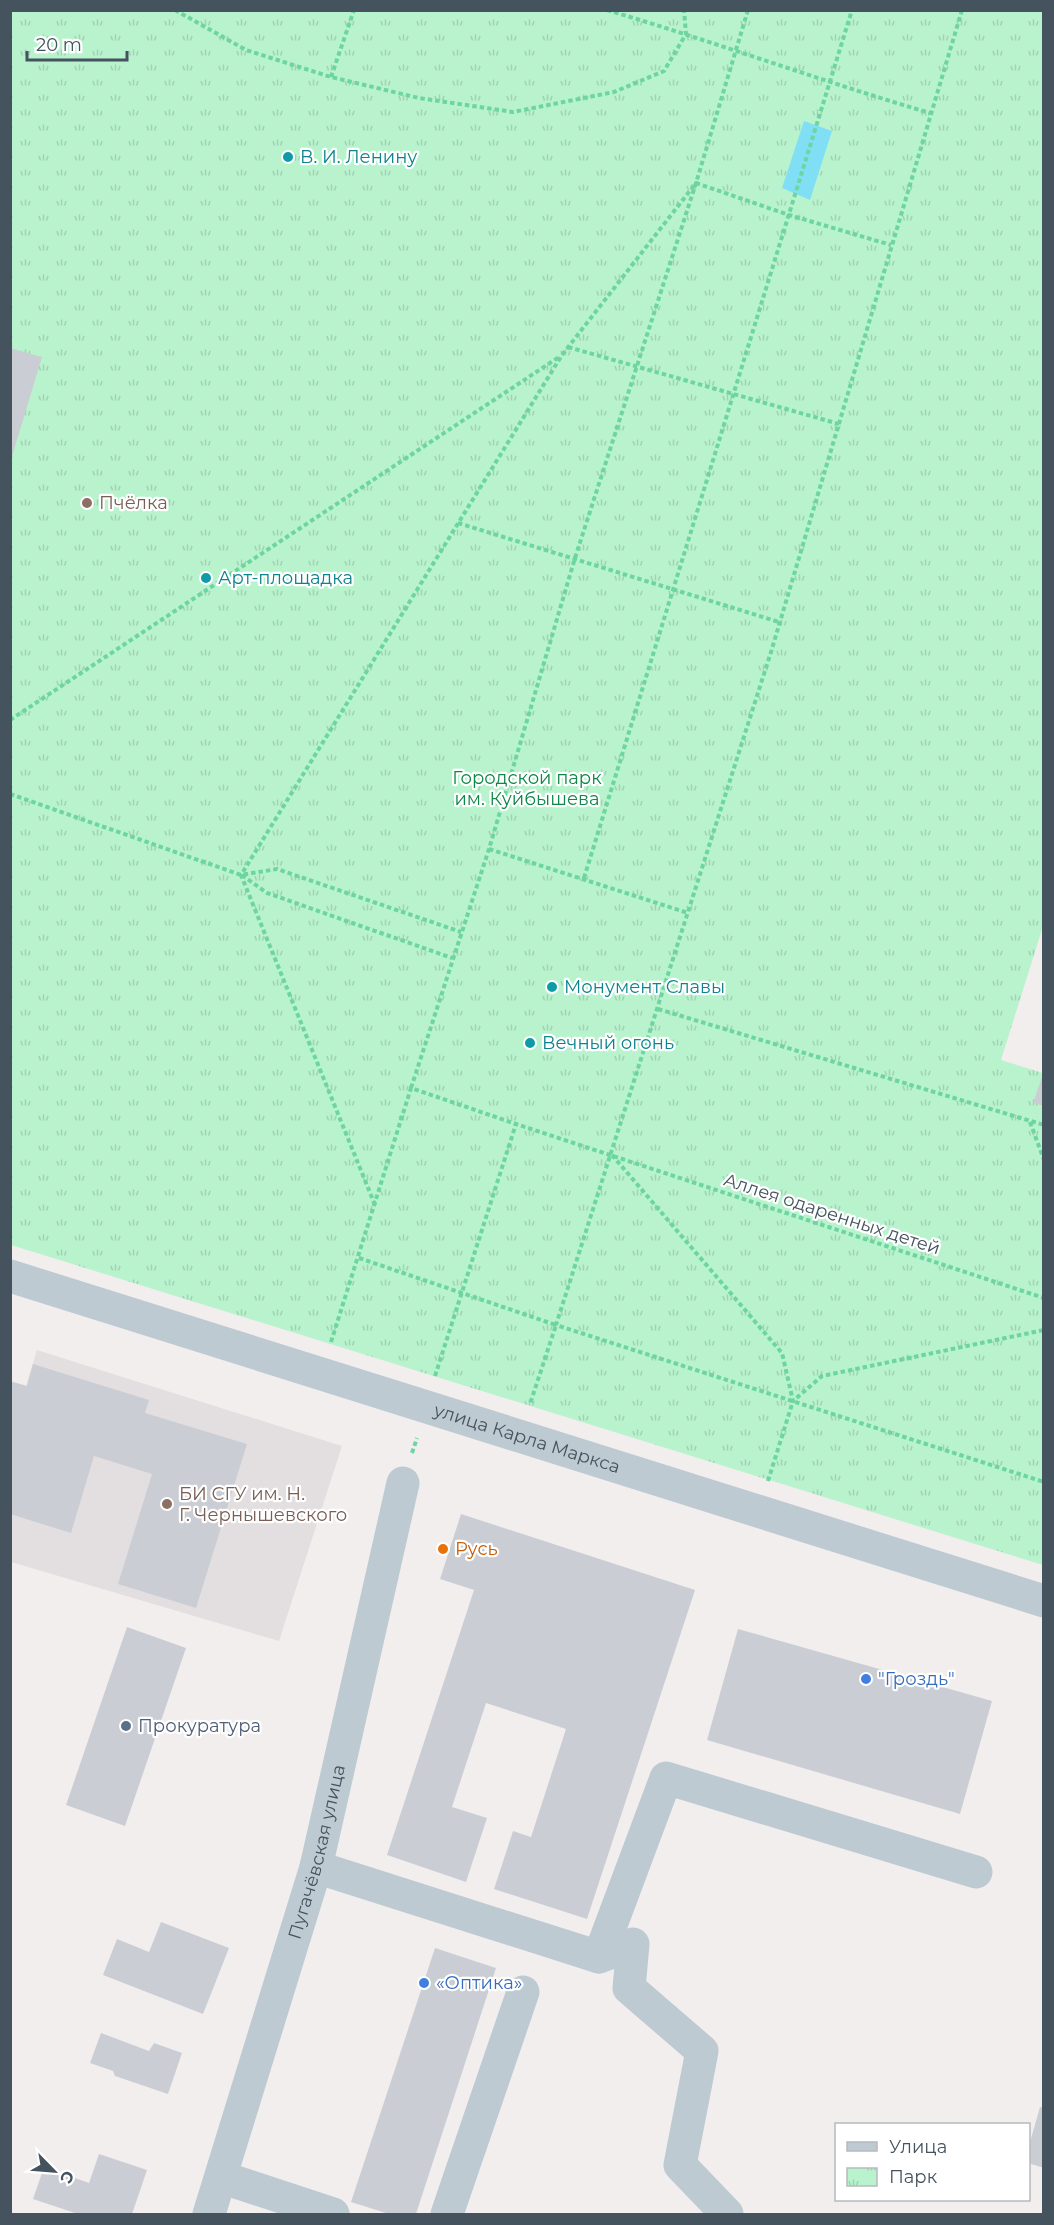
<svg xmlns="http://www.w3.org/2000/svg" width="1054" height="2225" font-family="Montserrat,sans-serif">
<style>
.education{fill:#e3dfe0}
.park{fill:url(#park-tufts)}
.water{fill:#81dff5}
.building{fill:#caced4}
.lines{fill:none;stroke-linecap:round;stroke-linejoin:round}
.path{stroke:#6dd59f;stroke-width:4;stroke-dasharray:4.5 3;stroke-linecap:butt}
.minor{stroke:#becad2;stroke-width:33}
.culture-dot{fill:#0f9aa8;stroke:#fff;stroke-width:2}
.education-dot{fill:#8d6e63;stroke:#fff;stroke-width:2}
.food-dot{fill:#e8710a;stroke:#fff;stroke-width:2}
.shop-dot{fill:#3f7fe0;stroke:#fff;stroke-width:2}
.service-dot{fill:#5c6f8a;stroke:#fff;stroke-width:2}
.labels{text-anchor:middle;stroke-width:4.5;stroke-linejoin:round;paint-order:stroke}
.culture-label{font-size:18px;fill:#0d838f;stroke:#fff;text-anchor:start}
.education-label{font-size:18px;fill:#785e54;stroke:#fff;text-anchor:start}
.park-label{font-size:18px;fill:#0e8748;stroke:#fff}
.street-label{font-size:18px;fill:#45535e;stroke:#fff}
.food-label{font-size:18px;fill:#c56008;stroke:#fff;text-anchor:start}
.shop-label{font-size:18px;fill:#366cbe;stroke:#fff;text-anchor:start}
.service-label{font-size:18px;fill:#4e5e75;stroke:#fff;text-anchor:start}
</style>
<defs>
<pattern id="park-tufts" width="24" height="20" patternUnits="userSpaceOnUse" patternTransform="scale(1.5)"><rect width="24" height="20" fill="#b9f3ce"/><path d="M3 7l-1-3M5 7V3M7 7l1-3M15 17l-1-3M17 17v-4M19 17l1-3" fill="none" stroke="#a0d2b3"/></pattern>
</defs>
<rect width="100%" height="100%" fill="#f2eeee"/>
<polygon class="education" points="37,1350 342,1446 279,1641 11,1562 11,1434"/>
<polygon class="park" points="10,11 1043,11 1044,923 1001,1060 1043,1073 1043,1565 11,1245"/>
<polygon class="water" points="804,121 832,131 810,200 782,188"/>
<g class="building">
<polygon points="10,348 42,357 11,460 10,460"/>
<polygon points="1043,1074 1044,1074 1044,1106 1033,1103"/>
<polygon points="33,1364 149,1400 145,1413 247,1444 196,1608 118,1584 152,1474 94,1456 71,1533 10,1514 10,1381 27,1386"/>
<polygon points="461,1514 695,1590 587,1919 494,1889 513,1831 531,1837 566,1729 486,1703 452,1807 487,1818 466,1882 387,1855 474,1590 440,1579"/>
<polygon points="127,1627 186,1648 125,1826 66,1805"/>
<polygon points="738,1629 992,1701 960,1814 707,1740"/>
<polygon points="161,1922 229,1948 203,2014 103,1975 117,1939 149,1952"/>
<polygon points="435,1948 496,1968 416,2214 389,2214 351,2202"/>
<polygon points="101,2033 149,2051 154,2043 182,2053 168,2094 115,2076 113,2071 90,2063"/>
<polygon points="1040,2107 1044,2108 1044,2168 1028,2163 1028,2149"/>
<polygon points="99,2154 147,2170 132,2214 78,2214 33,2199 44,2167 89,2183"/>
</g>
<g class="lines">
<g class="path">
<polyline points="175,10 246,50 331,77 419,98 513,112 614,92 664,71 686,34 684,10"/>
<path d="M607 10C715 42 821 81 930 113"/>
<polyline points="962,10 771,652 556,1325 1044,1482"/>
<polyline points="331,77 354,10"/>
<polyline points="568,347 839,424"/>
<polyline points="458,523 779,622"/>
<polyline points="10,720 559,357"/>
<polyline points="10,794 241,875 277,869 461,932"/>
<polyline points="489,849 688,913"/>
<polyline points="242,875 267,893 452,958"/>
<polyline points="584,878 852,10"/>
<polyline points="658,1009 1044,1125"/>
<polyline points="411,1088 489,849 575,558 696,183 748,10"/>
<polyline points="1030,1122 1044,1160"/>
<polyline points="612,1155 782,1353 793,1401 822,1376 1044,1330"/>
<polyline points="375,1205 241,875 562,355 696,183 789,215 891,245"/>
<polyline points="359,1258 556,1325 530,1404"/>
<polyline points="331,1342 411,1088 516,1124"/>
<polyline points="435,1376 516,1124 1044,1298"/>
<polyline points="412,1453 417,1438"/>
<polyline points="768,1481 793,1401"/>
</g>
<g class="minor">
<path id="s1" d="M10 1276 1044 1601"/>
<polyline points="316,1867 599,1957 666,1778 976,1872"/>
<polyline points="599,1957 633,1944 629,1988 702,2051 680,2165 727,2214"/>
<polyline points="221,2177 333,2214"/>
<path id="s2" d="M209 2214 316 1867 403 1483"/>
<polyline points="447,2214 523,1992"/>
</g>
</g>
<g class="culture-dot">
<circle cx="288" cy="157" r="6"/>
<circle cx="206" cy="578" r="6"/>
<circle cx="552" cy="987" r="6"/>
<circle cx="530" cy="1043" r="6"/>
</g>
<g class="education-dot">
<circle cx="87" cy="503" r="6"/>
<circle cx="167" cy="1504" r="6"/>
</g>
<circle class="food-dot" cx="443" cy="1549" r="6"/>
<g class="shop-dot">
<circle cx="866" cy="1679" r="6"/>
<circle cx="424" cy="1983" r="6"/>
</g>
<circle class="service-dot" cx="126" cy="1726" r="6"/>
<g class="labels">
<g class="culture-label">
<text x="300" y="163">В. И. Ленину</text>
<text x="218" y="584">Арт-площадка</text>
<text x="564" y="993">Монумент Славы</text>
<text x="542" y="1049">Вечный огонь</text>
</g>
<g class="education-label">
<text x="99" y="509">Пчёлка</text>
<text x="179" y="1500">БИ СГУ им. Н.<tspan x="179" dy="21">Г. Чернышевского</tspan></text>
</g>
<g class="park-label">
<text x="527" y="784">Городской парк<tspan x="527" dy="21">им. Куйбышева</tspan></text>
</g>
<g class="street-label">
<text transform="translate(832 1214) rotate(18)" y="6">Аллея одаренных детей</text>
<text dy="6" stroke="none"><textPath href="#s1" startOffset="542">улица Карла Маркса</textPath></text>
<text dy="6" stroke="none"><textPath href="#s2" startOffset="378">Пугачёвская улица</textPath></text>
</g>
<g class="food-label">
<text x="455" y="1555">Русь</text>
</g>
<g class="shop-label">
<text x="878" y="1685">"Гроздь"</text>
<text x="436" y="1989">«Оптика»</text>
</g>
<g class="service-label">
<text x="138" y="1732">Прокуратура</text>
</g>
</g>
<rect width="1054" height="2225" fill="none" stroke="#45535e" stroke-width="24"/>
<rect x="835" y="2123" width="195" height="78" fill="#ffffff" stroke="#b5babf" stroke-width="1.5"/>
<rect x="847" y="2142" width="30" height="9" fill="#becad2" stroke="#b5babf" stroke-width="1.5"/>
<text x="889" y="2153" font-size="18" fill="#45535e">Улица</text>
<rect x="847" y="2168" width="30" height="18" fill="url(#park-tufts)" stroke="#b5babf" stroke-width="1.5"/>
<text x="889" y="2183" font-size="18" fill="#45535e">Парк</text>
<g transform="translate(54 2171) rotate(115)" stroke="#ffffff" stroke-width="4.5" paint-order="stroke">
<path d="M0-4.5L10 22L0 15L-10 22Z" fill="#45535e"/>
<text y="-9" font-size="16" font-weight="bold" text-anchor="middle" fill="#45535e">С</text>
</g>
<path d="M27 51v9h100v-9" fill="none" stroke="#45535e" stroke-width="3"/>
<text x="36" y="51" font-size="18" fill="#45535e" stroke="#ffffff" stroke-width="4.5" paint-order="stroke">20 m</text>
</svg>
